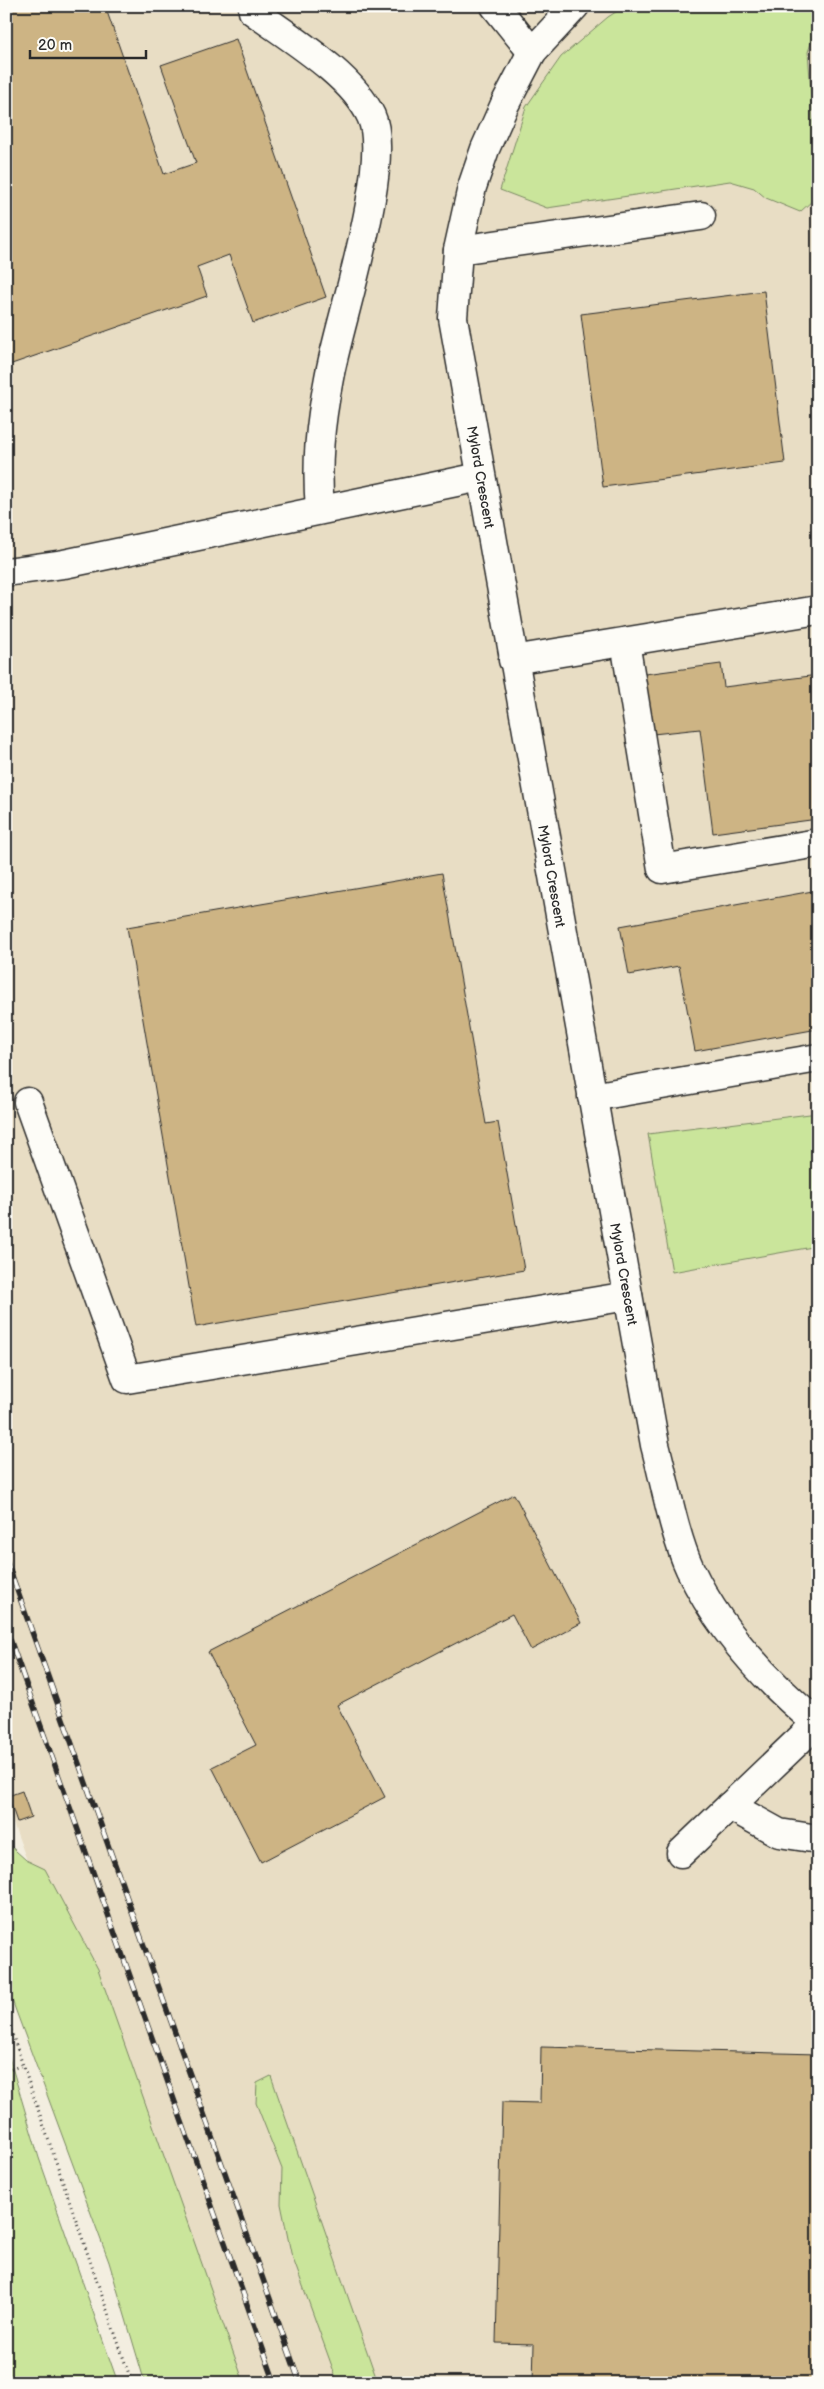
<svg xmlns="http://www.w3.org/2000/svg" width="824" height="2389" font-family="'Balsamiq Sans',sans-serif">
<style>
.built{fill:#e8ddc4}
.green{fill:#cae59b;stroke:#7a8863}
.building{fill:#cdb484;stroke:#2b2b2b}
.lines{fill:none;stroke-linecap:round;stroke-linejoin:round}
.minor-casing{stroke:#2b2b2b;stroke-width:31}
.path{stroke:#2b2b2b;stroke-width:3;stroke-dasharray:1 4;stroke-linecap:butt}
.minor{stroke:#fdfcf7;stroke-width:28}
.rail-casing{stroke:#2b2b2b;stroke-width:5.5}
.rail{stroke:#fdfcf7;stroke-width:4;stroke-dasharray:11;stroke-linecap:butt}
.labels{text-anchor:middle;stroke-width:4.5;stroke-linejoin:round;paint-order:stroke}
.street-label{font-size:14px;fill:#2b2b2b;stroke:#fdfcf7}
</style>
<rect width="100%" height="100%" fill="#f3eee0"/>
<filter id="ink" filterUnits="userSpaceOnUse"><feTurbulence type="fractalNoise" baseFrequency=".02" numOctaves="2"/><feDisplacementMap in="SourceGraphic" scale="10" xChannelSelector="R" yChannelSelector="G"/><feConvolveMatrix kernelMatrix="1 2 1 2 8 2 1 2 1" color-interpolation-filters="sRGB"/></filter>
<g filter="url(#ink)">
<polygon class="built" points="6,6 818,6 818,2383 221,2383 6,1804"/>
<g class="green">
<polygon points="625,6 818,6 818,23 808,52 818,185 812,201 800,212 766,198 754,188 730,181 547,208 500,190 526,107 561,57 608,17"/>
<polygon points="818,1113 818,1246 672,1272 648,1134"/>
<polygon points="6,1842 26,1860 45,1869 98,1969 244,2383 145,2383 109,2262 6,1984"/>
<polygon points="6,2047 39,2158 118,2383 6,2383"/>
<polygon points="271,2076 378,2383 338,2383 291,2253 281,2204 282,2169 256,2103 257,2083"/>
</g>
<g class="building">
<polygon points="6,6 105,6 164,174 196,163 161,65 236,39 326,297 253,323 229,255 197,267 207,296 6,366"/>
<polygon points="764,291 785,463 603,487 581,314"/>
<polygon points="721,664 724,687 818,675 818,819 713,833 700,729 653,734 645,674"/>
<polygon points="442,873 486,1124 498,1122 524,1270 196,1327 127,927"/>
<polygon points="818,890 818,1029 695,1051 679,966 629,975 620,926"/>
<polygon points="514,1494 581,1623 531,1650 512,1614 337,1705 385,1797 261,1862 212,1767 256,1745 208,1652"/>
<polygon points="22,1791 31,1817 17,1822 8,1796"/>
<polygon points="541,2047 818,2054 818,2383 533,2383 534,2344 496,2343 502,2102 540,2103"/>
</g>
<g class="lines">
<defs>
<g id="minor">
<polyline points="495,6 532,52"/>
<path d="M575 6 532 52 505 104 485 149 472 187 458 250 453 318 655 1445C665 1482 674 1535 690 1569 719 1630 766 1681 818 1724"/>
<path d="M253 11C290 38 352 75 371 116 393 162 339 322 329 378 320 424 316 462 320 509"/>
<polyline points="458,250 701,216"/>
<polyline points="6,572 64,564 480,477"/>
<polyline points="625,642 662,869 818,843"/>
<polyline points="513,660 818,610"/>
<polyline points="592,1097 818,1058"/>
<polyline points="28,1102 127,1379 628,1296"/>
<polyline points="730,1806 779,1833 818,1839"/>
<polyline points="681,1853 817,1723"/>
</g>
</defs>
<use href="#minor" class="minor-casing"/>
<g class="path">
<polyline points="6,2016 132,2383"/>
<polyline points="6,2071 23,2065"/>
</g>
<use href="#minor" class="minor"/>
<defs>
<g id="rail">
<polyline points="6,1559 300,2383"/>
<polyline points="6,1628 275,2383"/>
</g>
</defs>
<use href="#rail" class="rail-casing"/>
<use href="#rail" class="rail"/>
</g>
</g>
<g class="labels">
<g class="street-label">
<text transform="translate(481 477) rotate(80)" y="5">Mylord Crescent</text>
<text transform="translate(552 876) rotate(80)" y="5">Mylord Crescent</text>
<text transform="translate(624 1274) rotate(80)" y="5">Mylord Crescent</text>
</g>
</g>
<rect width="824" height="2389" fill="none" stroke="#fdfcf7" stroke-width="25"/>
<rect x="12" y="12" width="799" height="2364" fill="none" stroke="#2b2b2b" stroke-width="2" filter="url(#ink)"/>
<path d="M30 50v8h116v-8" fill="none" stroke="#2b2b2b" stroke-width="2.5"/>
<text x="38" y="50" font-size="15" fill="#2b2b2b" stroke="#fdfcf7" stroke-width="4" paint-order="stroke">20 m</text>
</svg>
